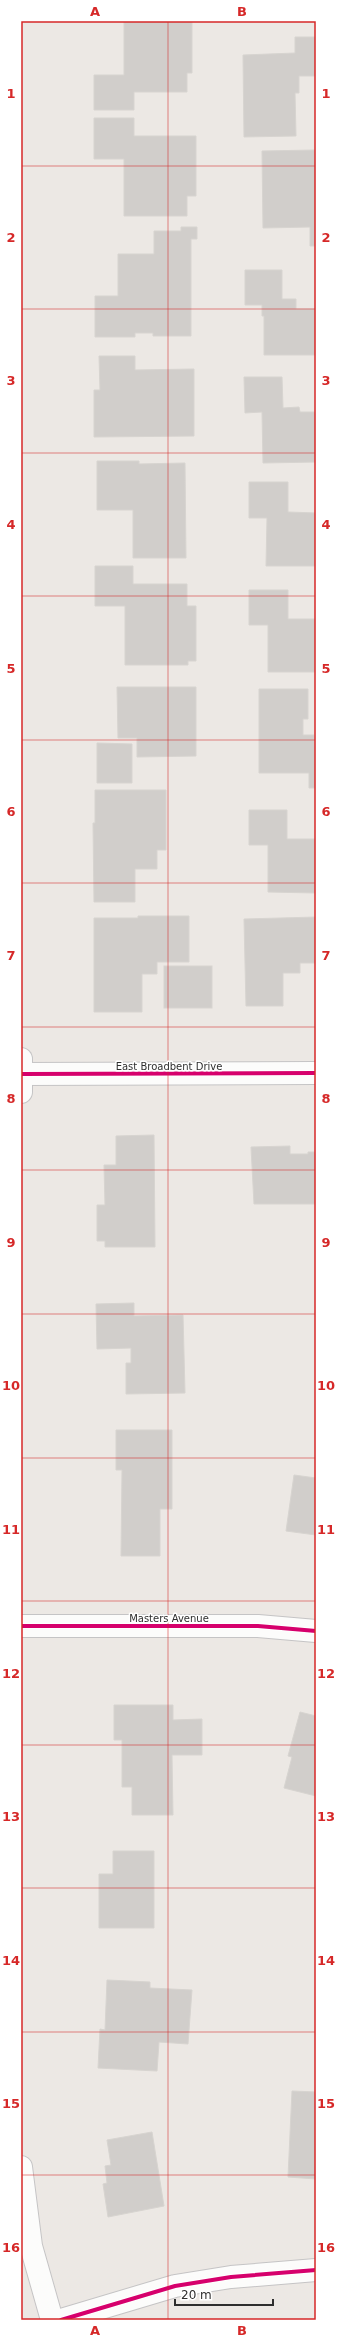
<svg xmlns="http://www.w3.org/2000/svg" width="337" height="2341" font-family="'DejaVu Sans',sans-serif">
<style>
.building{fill:#d1cecb;stroke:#d7d4d0}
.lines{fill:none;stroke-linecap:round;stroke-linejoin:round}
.minor-casing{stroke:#c5c4c5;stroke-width:24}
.minor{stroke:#fcfcfb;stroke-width:22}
.cycleway-casing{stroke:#fff;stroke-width:6}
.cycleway{stroke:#d6006c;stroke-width:4}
.grid{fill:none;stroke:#d62828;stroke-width:1;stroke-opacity:0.55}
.labels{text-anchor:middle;stroke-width:3;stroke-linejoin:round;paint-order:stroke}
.street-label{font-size:10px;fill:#2e2e2e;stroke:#fff}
.neatline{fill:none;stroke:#d62828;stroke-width:1.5}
.grid-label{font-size:13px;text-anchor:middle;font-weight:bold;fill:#d62828}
</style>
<rect width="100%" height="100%" fill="#ece8e4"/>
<g class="building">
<polygon points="124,21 192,21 192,73 187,73 187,92 134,92 134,110 94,110 94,75 124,75"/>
<polygon points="295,37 316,37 316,76 299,76 299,93 295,93 296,136 244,137 243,55 295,53"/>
<polygon points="94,118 134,118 134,136 196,136 196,196 187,196 187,216 124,216 124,159 94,159"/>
<polygon points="315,150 316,246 310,246 310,227 263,228 262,151"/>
<polygon points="181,227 197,227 197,239 191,239 191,336 153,336 153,333 135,333 135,337 95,337 95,296 118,296 118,254 154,254 154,231 181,231"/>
<polygon points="245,270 282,270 282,299 296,299 296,309 315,309 316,307 316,355 264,355 264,316 262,316 262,305 245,305"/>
<polygon points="99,356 135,356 135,370 194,369 194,436 94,437 94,390 100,390"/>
<polygon points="244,377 282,377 283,408 299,407 300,412 316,412 316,462 263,463 262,412 245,413"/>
<polygon points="97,461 139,461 139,464 185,463 186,558 133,558 133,510 97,510"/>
<polygon points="249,482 288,482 288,512 316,513 316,566 266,566 267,518 249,518"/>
<polygon points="95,566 133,566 133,584 187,584 187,606 196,606 196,661 188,661 188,665 125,665 125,606 95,606"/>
<polygon points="249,590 288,590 288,619 316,619 316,672 268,672 268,625 249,625"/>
<polygon points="117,687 196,687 196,756 137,757 137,738 118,738"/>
<polygon points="259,689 308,689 308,719 303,719 303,735 314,735 316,788 309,788 309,773 259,773"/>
<polygon points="97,743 132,744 132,783 97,783"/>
<polygon points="95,790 166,790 166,850 157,850 157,869 135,869 135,902 94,902 93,823 95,823"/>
<polygon points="249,810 287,810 287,839 316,839 316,893 268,892 268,845 249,845"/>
<polygon points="138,916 189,916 189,962 157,962 157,974 142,974 142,1012 94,1012 94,918 138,918"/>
<polygon points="316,917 316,967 315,963 300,963 300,973 283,973 283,1006 246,1006 244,919"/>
<rect x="164" y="966" width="48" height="42"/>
<polygon points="154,1135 155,1247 105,1247 105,1241 97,1241 97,1205 105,1205 104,1165 116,1165 116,1136"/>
<polygon points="290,1146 290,1154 308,1154 308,1152 316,1152 316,1204 254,1204 251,1147"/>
<polygon points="134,1303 134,1316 183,1315 185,1393 126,1394 126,1363 131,1363 131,1348 97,1349 96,1304"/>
<polygon points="116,1430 172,1430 172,1509 160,1509 160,1556 121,1556 122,1470 116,1470"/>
<polygon points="294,1475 316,1478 316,1535 286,1531"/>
<polygon points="114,1705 173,1705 173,1720 202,1719 202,1755 172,1755 173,1815 132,1815 132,1787 122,1787 122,1740 114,1740"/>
<polygon points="300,1712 316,1716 316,1796 284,1788 292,1757 288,1756"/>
<polygon points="113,1851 154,1851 154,1928 99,1928 99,1874 113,1874"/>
<polygon points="107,1980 150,1982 150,1988 192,1990 188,2044 159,2042 157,2071 98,2068 100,2029 105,2030"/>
<polygon points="292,2091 316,2092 316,2179 288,2177"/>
<polygon points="152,2132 164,2206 108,2217 103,2184 107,2183 105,2166 111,2165 107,2140"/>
</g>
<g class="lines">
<defs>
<g id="minor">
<polyline points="21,1059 21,1092"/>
<polyline points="21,1074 316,1073"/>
<polyline points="21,1626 258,1626 316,1631"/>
<polyline points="21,2167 31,2246 52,2320"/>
<polyline points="61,2320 175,2286 231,2277 316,2270"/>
</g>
</defs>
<use href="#minor" class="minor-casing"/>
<use href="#minor" class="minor"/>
<defs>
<g id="cycleway">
<polyline points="21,1074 316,1073"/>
<polyline points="21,1626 258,1626 316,1631"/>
<polyline points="61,2320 175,2286 231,2277 316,2270"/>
</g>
</defs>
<use href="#cycleway" class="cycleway-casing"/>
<use href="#cycleway" class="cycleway"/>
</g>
<path class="grid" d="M168 21V2320M21 166H316M21 309H316M21 453H316M21 596H316M21 740H316M21 883H316M21 1027H316M21 1170H316M21 1314H316M21 1458H316M21 1601H316M21 1745H316M21 1888H316M21 2032H316M21 2175H316"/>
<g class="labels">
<g class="street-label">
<text x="169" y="1070">East Broadbent Drive</text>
<text x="169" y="1622">Masters Avenue</text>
</g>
</g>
<rect width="337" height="2341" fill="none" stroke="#ffffff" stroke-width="44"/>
<path d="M175 2299v6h98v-6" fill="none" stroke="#2e2e2e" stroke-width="2"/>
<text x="181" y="2299" font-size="12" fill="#2e2e2e" stroke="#ffffff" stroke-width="3" paint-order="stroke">20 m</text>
<rect x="22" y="22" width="293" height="2297" class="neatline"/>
<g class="grid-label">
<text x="95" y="16">A</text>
<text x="242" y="16">B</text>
<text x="11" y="98">1</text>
<text x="326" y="98">1</text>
<text x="11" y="242">2</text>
<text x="326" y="242">2</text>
<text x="11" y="385">3</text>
<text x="326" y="385">3</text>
<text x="11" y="529">4</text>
<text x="326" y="529">4</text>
<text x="11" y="673">5</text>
<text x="326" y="673">5</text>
<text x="11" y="816">6</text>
<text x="326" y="816">6</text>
<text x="11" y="960">7</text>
<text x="326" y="960">7</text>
<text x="11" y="1103">8</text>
<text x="326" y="1103">8</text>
<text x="11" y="1247">9</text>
<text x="326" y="1247">9</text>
<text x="11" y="1390">10</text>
<text x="326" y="1390">10</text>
<text x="11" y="1534">11</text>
<text x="326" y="1534">11</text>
<text x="11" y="1678">12</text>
<text x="326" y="1678">12</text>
<text x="11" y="1821">13</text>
<text x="326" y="1821">13</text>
<text x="11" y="1965">14</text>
<text x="326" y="1965">14</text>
<text x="11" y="2108">15</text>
<text x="326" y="2108">15</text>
<text x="11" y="2252">16</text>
<text x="326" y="2252">16</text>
<text x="95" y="2335">A</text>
<text x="242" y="2335">B</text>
</g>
</svg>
